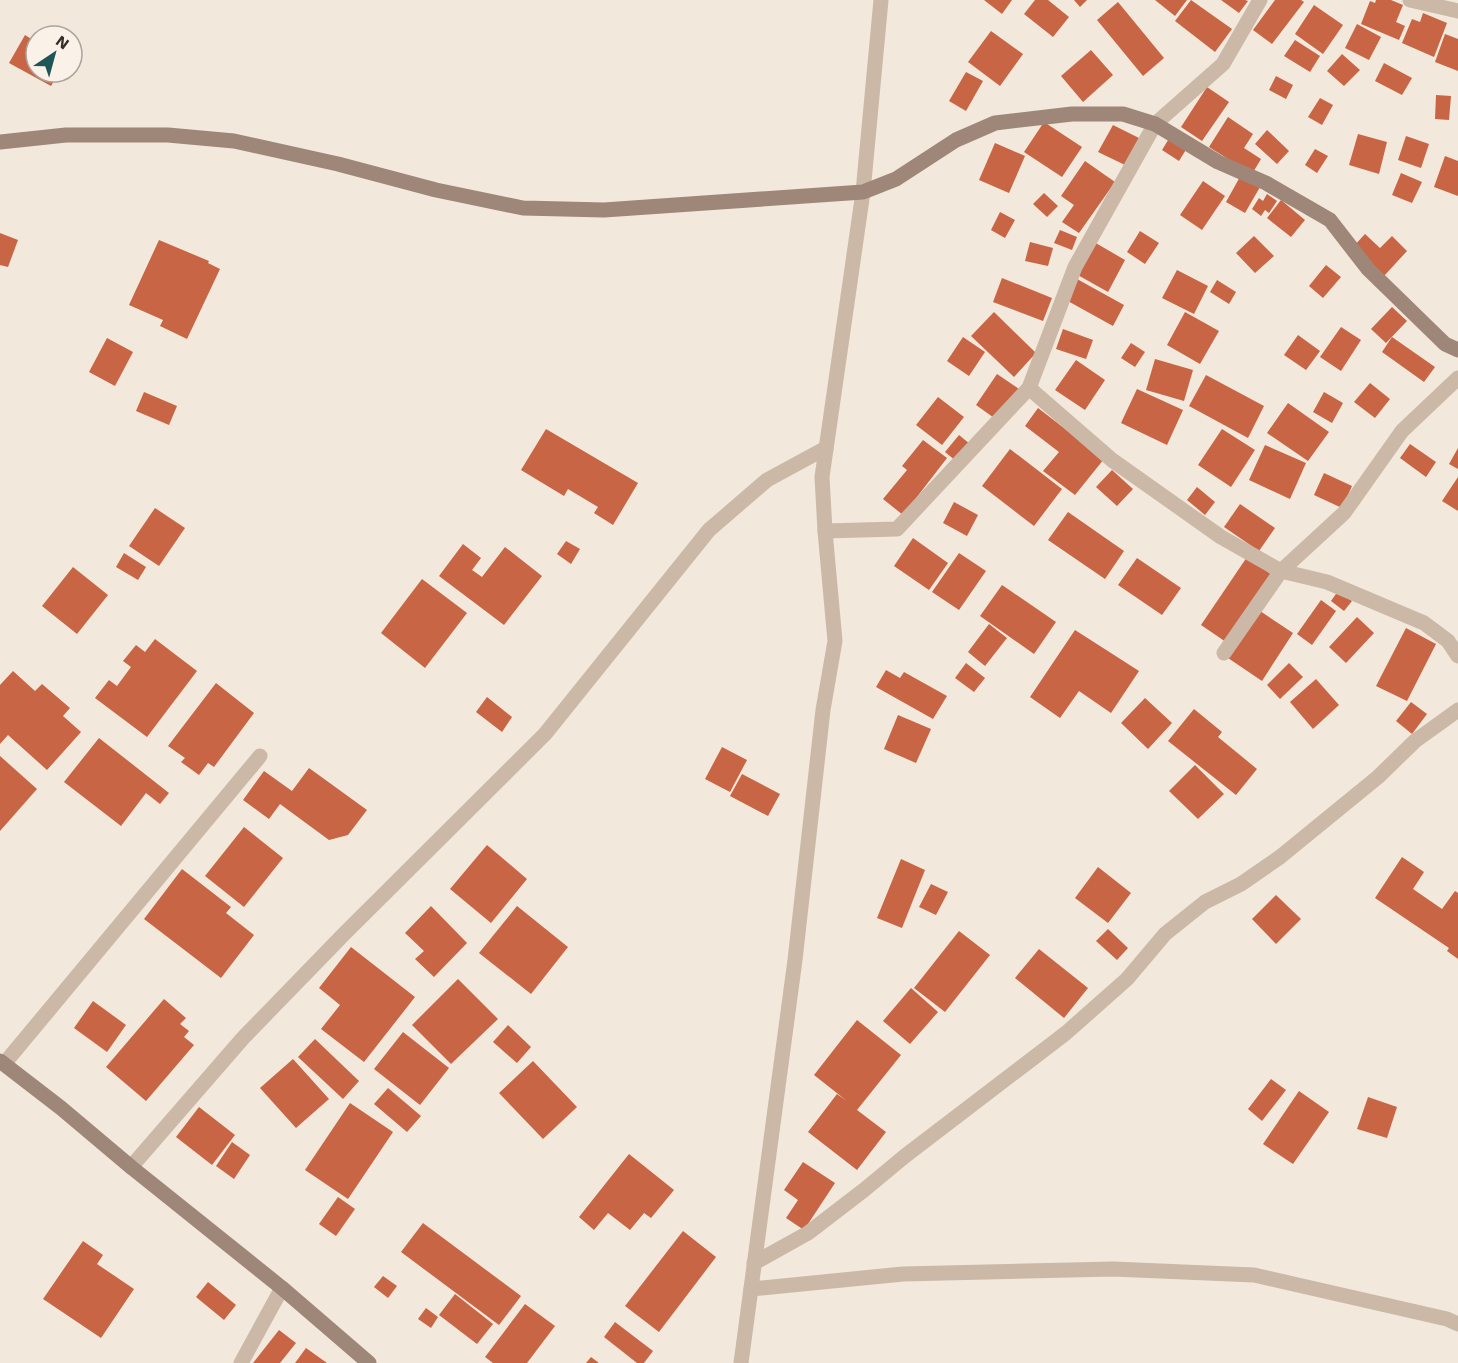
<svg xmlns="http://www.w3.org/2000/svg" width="1458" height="1363" font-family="'Work Sans',sans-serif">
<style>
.building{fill:#c86544}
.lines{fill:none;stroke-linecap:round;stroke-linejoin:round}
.street{stroke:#cbb8a7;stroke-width:15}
.secondary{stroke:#9e8678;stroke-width:15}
</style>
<rect width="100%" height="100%" fill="#f2e8db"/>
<g class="building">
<polygon points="984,0 1012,0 1002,14"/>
<polygon points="1035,0 1048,0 1069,17 1053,37 1024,14"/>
<polygon points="1074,0 1087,0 1080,7"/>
<polygon points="1155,0 1187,0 1175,16"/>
<polygon points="1191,0 1232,29 1215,52 1175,21"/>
<polygon points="1221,0 1245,0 1248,1 1239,13"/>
<polygon points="1275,0 1301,0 1304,2 1272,44 1253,30"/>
<polygon points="1376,0 1391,0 1403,5 1396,22 1405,26 1399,40 1361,24 1370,1 1375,3"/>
<polygon points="1118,2 1164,58 1143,76 1097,20"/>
<polygon points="1314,5 1343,25 1323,54 1295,34"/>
<polygon points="1423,13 1447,23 1434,57 1402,43 1412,19 1420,22"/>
<polygon points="1357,24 1381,37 1369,60 1345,48"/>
<polygon points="991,31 1023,54 1000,86 968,62"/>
<polygon points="1445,34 1458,39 1458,71 1435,62"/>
<polygon points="25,35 36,42 36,72 59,72 51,86 9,63"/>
<polygon points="1295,40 1320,56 1310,72 1284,56"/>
<polygon points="1091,50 1113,75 1083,102 1061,76"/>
<polygon points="1342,54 1360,70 1344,86 1327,71"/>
<polygon points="1384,63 1412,78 1402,95 1375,81"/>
<polygon points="966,72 983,81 966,111 949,101"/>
<polygon points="1276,76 1293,85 1286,99 1269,90"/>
<polygon points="1207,87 1229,102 1202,141 1181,127"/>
<polygon points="1436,95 1451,96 1449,120 1435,119"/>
<polygon points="1320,98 1333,105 1322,125 1308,117"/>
<polygon points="1228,117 1253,134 1244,148 1261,159 1252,174 1209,147"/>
<polygon points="1044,122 1082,147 1062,177 1024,152"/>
<polygon points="1113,125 1139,138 1125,165 1098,152"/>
<polygon points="1267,130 1289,151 1277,164 1255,144"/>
<polygon points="1358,134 1387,142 1379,174 1349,165"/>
<polygon points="1406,136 1429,144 1421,168 1398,160"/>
<polygon points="1170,137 1187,148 1179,161 1162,150"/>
<polygon points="995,143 1025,156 1009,193 979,180"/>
<polygon points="1315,149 1328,156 1317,173 1305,165"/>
<polygon points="1445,156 1458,161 1458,196 1434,187"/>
<polygon points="1085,161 1115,182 1079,233 1062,222 1074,205 1061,196"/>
<polygon points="1401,173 1422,182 1412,203 1392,195"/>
<polygon points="1241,175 1260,187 1245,213 1226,202"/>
<polygon points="1203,181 1225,196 1202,230 1180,215"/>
<polygon points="1044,193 1058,206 1047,217 1033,204"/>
<polygon points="1267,194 1277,201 1269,213 1265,210 1261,216 1252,209 1259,198 1263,201"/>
<polygon points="1281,200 1305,220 1291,237 1267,218"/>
<polygon points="1000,212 1015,220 1005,238 991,230"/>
<polygon points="1060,230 1077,237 1072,250 1054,243"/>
<polygon points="1140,231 1159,243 1145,264 1127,252"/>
<polygon points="0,233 18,240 8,267 0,265"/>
<polygon points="1365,234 1380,248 1392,236 1407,251 1384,276 1353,247"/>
<polygon points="1254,236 1274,256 1255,273 1236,253"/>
<polygon points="159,240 209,261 208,263 220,269 187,339 160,326 163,320 129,305"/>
<polygon points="1030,242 1053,248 1048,266 1025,261"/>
<polygon points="1094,242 1125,260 1108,292 1076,274"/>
<polygon points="1326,265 1341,277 1323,298 1309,286"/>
<polygon points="1177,270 1208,286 1194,314 1162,298"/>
<polygon points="1002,278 1052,298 1043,321 993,302"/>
<polygon points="1077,279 1124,305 1113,326 1066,300"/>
<polygon points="1217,280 1236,292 1229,304 1210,292"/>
<polygon points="1392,307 1407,321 1386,343 1371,329"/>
<polygon points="994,312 1036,353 1014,377 971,336"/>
<polygon points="1185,312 1219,331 1200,364 1167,345"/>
<polygon points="1341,327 1361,340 1341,371 1320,357"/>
<polygon points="1063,329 1093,340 1086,359 1056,349"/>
<polygon points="1298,335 1320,351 1306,370 1284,355"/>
<polygon points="963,337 985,352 969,376 947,361"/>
<polygon points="1392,337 1435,367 1424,382 1382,352"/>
<polygon points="107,338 133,352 115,386 89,372"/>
<polygon points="1131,343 1145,352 1135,367 1121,358"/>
<polygon points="1155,359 1193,370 1184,401 1146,390"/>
<polygon points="1076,360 1105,380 1085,410 1055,390"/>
<polygon points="997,374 1019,389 997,420 976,405"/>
<polygon points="1206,375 1264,406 1248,438 1189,406"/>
<polygon points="1370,383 1390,399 1375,418 1354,402"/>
<polygon points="1137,389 1183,410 1167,445 1121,423"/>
<polygon points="144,392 177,406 169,425 136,411"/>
<polygon points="1324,392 1343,403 1332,423 1313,412"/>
<polygon points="938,397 964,417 942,445 916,425"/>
<polygon points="1288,403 1329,432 1308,461 1267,433"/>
<polygon points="1038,408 1104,459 1075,495 1043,471 1059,452 1025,426"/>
<polygon points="546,429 638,483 613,525 594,513 598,507 568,489 564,496 521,470"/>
<polygon points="1222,429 1255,450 1231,487 1198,465"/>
<polygon points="959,435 970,444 956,461 945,452"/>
<polygon points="923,440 947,458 903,515 883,499 907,470 902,466"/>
<polygon points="1410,444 1436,462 1426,477 1400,458"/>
<polygon points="1265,445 1306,463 1290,499 1249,480"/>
<polygon points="1458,448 1458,469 1449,464"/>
<polygon points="1010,449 1062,489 1034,526 982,486"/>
<polygon points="1112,470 1133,489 1117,506 1096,487"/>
<polygon points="1324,473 1352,486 1342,508 1314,495"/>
<polygon points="1458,477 1458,511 1442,501"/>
<polygon points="1197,487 1215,502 1205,515 1187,500"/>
<polygon points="954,502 978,515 967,536 943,523"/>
<polygon points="1240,504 1275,528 1259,551 1224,527"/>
<polygon points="155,508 185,528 159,566 129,546"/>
<polygon points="1068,512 1124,551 1105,579 1048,540"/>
<polygon points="913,538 948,563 929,590 894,566"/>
<polygon points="566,541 580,549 571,564 557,554"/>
<polygon points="463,544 481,558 472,570 482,577 505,547 542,576 504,625 439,576"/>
<polygon points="124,553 146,567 138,580 116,567"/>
<polygon points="959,553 986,571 959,610 932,592"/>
<polygon points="1247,557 1272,575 1226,642 1201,625"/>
<polygon points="1137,558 1181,588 1162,615 1118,585"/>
<polygon points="73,567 108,595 77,634 42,606"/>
<polygon points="422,579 467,613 425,668 381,633"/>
<polygon points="1002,585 1056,622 1034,654 980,616"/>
<polygon points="1338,591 1352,601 1344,611 1331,601"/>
<polygon points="1321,600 1336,611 1312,645 1297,634"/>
<polygon points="1260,611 1293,633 1262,681 1228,658"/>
<polygon points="1357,617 1374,633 1346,663 1329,647"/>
<polygon points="989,624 1007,638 985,666 968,652"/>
<polygon points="1406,628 1436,644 1407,701 1376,686"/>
<polygon points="1075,630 1139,671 1111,713 1079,691 1060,718 1030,697"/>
<polygon points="155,639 197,671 147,737 95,698 109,680 117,686 131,667 123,661 136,645 145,652"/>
<polygon points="966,663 985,678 974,692 955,678"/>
<polygon points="1289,663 1303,677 1280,699 1267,685"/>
<polygon points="886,670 900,678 904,672 947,696 933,719 876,687"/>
<polygon points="13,671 35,691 42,684 70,708 63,716 81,732 47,770 8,735 0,744 0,685"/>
<polygon points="1316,679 1339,705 1313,729 1290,702"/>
<polygon points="216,683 254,713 214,767 208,763 199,775 181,762 185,758 168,746"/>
<polygon points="487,697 512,717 502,732 476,712"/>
<polygon points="1145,698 1172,723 1148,749 1121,723"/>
<polygon points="1411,702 1427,714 1412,734 1396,721"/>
<polygon points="1194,709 1222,732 1218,737 1257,769 1236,795 1168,741"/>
<polygon points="898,715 931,729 916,763 884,749"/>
<polygon points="99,738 169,793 160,804 146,793 121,826 64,782"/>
<polygon points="722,747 747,760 730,792 705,779"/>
<polygon points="0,756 37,789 0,831"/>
<polygon points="1195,765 1224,794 1198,819 1169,791"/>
<polygon points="309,768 367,810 348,835 329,840 280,804 269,819 243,800 264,771 292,791"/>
<polygon points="742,774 780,794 768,816 730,796"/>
<polygon points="244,827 283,858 244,907 205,876"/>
<polygon points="487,845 527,879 491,923 450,889"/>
<polygon points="1402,857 1424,872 1413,889 1442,909 1455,891 1458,893 1458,959 1447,951 1449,948 1375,898"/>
<polygon points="901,859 925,870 902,928 877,918"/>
<polygon points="1098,867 1131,893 1108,923 1075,898"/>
<polygon points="182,869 231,907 226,913 254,935 221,978 144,919"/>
<polygon points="931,884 948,892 936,915 919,907"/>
<polygon points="1276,895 1301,919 1276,944 1252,919"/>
<polygon points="431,906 467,943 434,977 415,959 424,951 405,933"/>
<polygon points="517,906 568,947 531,994 479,953"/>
<polygon points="1108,929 1128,948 1117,960 1096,941"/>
<polygon points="959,931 990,955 945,1012 914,988"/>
<polygon points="351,947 415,997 364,1062 321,1029 340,1005 319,988"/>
<polygon points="1039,949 1088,988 1064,1018 1015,978"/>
<polygon points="458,979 498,1019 451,1064 412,1025"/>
<polygon points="911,988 938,1012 910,1044 883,1021"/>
<polygon points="164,999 186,1018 180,1024 189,1031 184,1037 194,1045 146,1101 106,1067"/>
<polygon points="93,1001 126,1025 107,1052 74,1028"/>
<polygon points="857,1020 901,1055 857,1110 886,1132 857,1170 808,1132 837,1094 847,1101 814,1075"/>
<polygon points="508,1025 531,1047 517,1063 493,1042"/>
<polygon points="403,1032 449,1068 420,1105 374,1069"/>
<polygon points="315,1039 359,1081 343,1099 298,1057"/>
<polygon points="293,1059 329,1099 296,1128 260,1088"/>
<polygon points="533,1061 577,1107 543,1139 499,1093"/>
<polygon points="1271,1079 1286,1090 1262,1121 1248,1109"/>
<polygon points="388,1088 421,1116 407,1132 374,1104"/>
<polygon points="1299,1091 1329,1112 1293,1164 1263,1144"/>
<polygon points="1368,1097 1397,1107 1387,1138 1357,1129"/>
<polygon points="350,1103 393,1132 348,1199 305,1170"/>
<polygon points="199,1107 235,1135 212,1165 176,1137"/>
<polygon points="232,1142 250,1155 234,1179 216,1166"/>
<polygon points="629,1154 674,1190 651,1218 644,1213 630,1230 608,1213 594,1230 579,1217"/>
<polygon points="803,1162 835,1183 804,1230 786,1218 798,1200 784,1190"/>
<polygon points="338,1197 355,1209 336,1236 319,1224"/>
<polygon points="423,1223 521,1296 499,1325 401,1252"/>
<polygon points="683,1231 716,1257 659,1332 625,1306"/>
<polygon points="83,1241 103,1255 97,1264 134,1289 101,1338 43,1299"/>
<polygon points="383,1276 397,1286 388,1298 374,1287"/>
<polygon points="208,1282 236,1305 224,1320 196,1297"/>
<polygon points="455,1294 493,1324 477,1344 439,1315"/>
<polygon points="525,1304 555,1326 527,1363 493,1363 485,1357"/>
<polygon points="426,1308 438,1317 431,1328 418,1319"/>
<polygon points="615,1322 653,1351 644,1363 637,1363 604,1337"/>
<polygon points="279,1330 296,1343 280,1363 253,1363"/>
<polygon points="306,1348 327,1363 295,1363"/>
<polygon points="591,1357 599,1363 586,1363"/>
</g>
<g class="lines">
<g class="street">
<polyline points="1410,0 1458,11"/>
<polyline points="1029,388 1112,460 1221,537 1281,571 1327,582 1424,623 1448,641 1458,656"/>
<polyline points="825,531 897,529 1029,388 1075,267 1155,124 1223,64 1260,0"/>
<polyline points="1224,653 1281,571 1344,513 1402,431 1458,378"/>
<polyline points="4,1064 260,756"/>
<polyline points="131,1167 243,1038 344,934 545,734 709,530 767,480 826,448"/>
<polyline points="754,1263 808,1233 864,1190 905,1156 1066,1033 1127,979 1165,934 1205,902 1241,884 1280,857 1378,777 1415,741 1458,710"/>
<polyline points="751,1289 903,1274 1113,1269 1254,1275 1447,1319 1458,1324"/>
<polyline points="241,1363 282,1288"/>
<polyline points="741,1363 795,960 823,710 835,641 825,531 822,477 863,192 881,0"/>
</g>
<g class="secondary">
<polyline points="0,142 66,135 168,135 234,141 338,164 436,190 523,208 604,210 863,192 896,179 956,140 995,123 1072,114 1123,114 1155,124 1218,162 1266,183 1330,220 1368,269 1445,344 1458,350"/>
<polyline points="0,1061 61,1108 131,1167 282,1288 369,1363"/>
</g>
</g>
<g transform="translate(54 54) rotate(36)"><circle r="28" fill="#faf2e8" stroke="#aca39b" stroke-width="1.5"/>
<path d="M0-4.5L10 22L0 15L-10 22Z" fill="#1d5559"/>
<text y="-9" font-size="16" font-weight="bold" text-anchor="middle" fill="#372d28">N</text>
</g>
</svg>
